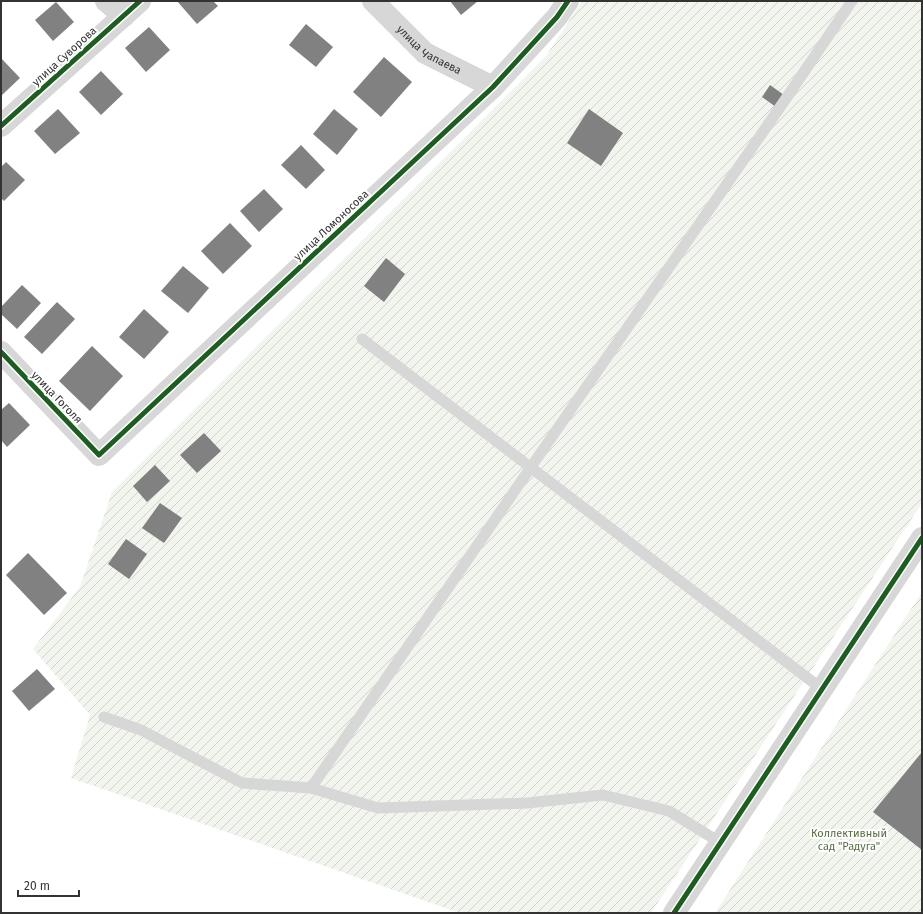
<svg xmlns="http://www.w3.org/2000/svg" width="923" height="914" font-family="'Fira Sans',sans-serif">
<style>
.garden{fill:url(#garden-furrows)}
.building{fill:#818181}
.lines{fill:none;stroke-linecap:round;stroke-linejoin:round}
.lane{stroke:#d7d7d7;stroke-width:11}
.street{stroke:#d7d7d7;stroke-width:22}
.cycleway-casing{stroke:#fff;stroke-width:8}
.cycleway{stroke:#1b5e20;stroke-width:5}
.labels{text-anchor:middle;stroke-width:4;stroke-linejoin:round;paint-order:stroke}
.street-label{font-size:11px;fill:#333;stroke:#fff}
.park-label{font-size:11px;fill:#56703f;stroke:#fff}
</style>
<defs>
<pattern id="garden-furrows" width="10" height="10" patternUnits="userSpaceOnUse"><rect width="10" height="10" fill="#f1f5ed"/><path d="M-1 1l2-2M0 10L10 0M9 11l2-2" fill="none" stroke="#cfd2cc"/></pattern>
</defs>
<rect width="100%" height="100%" fill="#fff"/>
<g class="garden">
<polygon points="582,1 922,1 922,503 651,913 460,913 71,778 90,715 33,649 80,587 112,492 546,56"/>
<polygon points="922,592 922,913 715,913"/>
</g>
<g class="building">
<polygon points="177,1 213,1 218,6 197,24"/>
<polygon points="450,1 478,1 461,15"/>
<polygon points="56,2 74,22 53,41 35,20"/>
<polygon points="306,24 333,47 316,67 289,45"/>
<polygon points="149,27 170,50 146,72 125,48"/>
<polygon points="384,57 412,82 381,117 353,92"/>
<polygon points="1,58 20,78 1,96"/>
<polygon points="101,71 123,94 101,115 79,92"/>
<polygon points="770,85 784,95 776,107 762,97"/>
<polygon points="58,109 80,133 55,154 34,131"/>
<polygon points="334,109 358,129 337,155 313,134"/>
<polygon points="589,109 623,133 601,166 567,143"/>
<polygon points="301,145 325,170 306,189 281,165"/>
<polygon points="6,162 25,180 4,201 1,198 1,167"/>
<polygon points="264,189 283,209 259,232 240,211"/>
<polygon points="230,223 252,246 223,274 201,251"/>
<polygon points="386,258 405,274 384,302 364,286"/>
<polygon points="183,266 209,288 188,313 161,291"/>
<polygon points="22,285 41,303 17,329 1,314 1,307"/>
<polygon points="57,302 75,319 42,354 24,337"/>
<polygon points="144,309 169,332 144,359 119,337"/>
<polygon points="92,346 123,376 90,411 59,381"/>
<polygon points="9,403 30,425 7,447 1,440 1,410"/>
<polygon points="204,433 221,451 197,473 180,455"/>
<polygon points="155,465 170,481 147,502 133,486"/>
<polygon points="160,503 182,518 164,543 142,528"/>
<polygon points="126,539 147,554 129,579 108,564"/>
<polygon points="28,553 67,593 44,615 6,575"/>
<polygon points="37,669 55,689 29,711 12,691"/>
<polygon points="922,752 922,850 873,812"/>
</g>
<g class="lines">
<g class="lane">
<polyline points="362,339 822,689"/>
<polyline points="104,717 141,730 242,783 311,788 378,808 527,803 603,795 669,811 721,843"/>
<polyline points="311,788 531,467 785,100 852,1"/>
</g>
<g class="street">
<polyline points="106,1 124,16"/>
<path id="s1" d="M373 1 425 53 493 87"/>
<polyline points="1,126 140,1"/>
<polyline points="1,352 99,455 493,87 557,17 568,1"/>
<polyline points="674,913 922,538"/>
</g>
<defs>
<g id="cycleway">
<polyline points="1,126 140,1"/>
<polyline points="1,352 99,455 493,87 557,17 568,1"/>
<polyline points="674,913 922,538"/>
</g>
</defs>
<use href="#cycleway" class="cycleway-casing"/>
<use href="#cycleway" class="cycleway"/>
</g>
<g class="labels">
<g class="street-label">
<text dy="4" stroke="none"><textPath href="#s1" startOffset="75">улица Чапаева</textPath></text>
<text transform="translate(64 56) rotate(-42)" y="4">улица Суворова</text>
<text transform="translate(331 225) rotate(-43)" y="4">улица Ломоносова</text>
<text transform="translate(57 397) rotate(46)" y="4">улица Гоголя</text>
</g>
<g class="park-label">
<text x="849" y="837">Коллективный<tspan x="849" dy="13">сад "Радуга"</tspan></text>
</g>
</g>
<rect width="923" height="914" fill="none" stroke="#333333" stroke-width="4"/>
<path d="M18 890v6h61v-6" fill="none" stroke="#333333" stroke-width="2"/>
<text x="24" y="890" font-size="12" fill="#333333" stroke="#ffffff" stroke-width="3" paint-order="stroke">20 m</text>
</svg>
